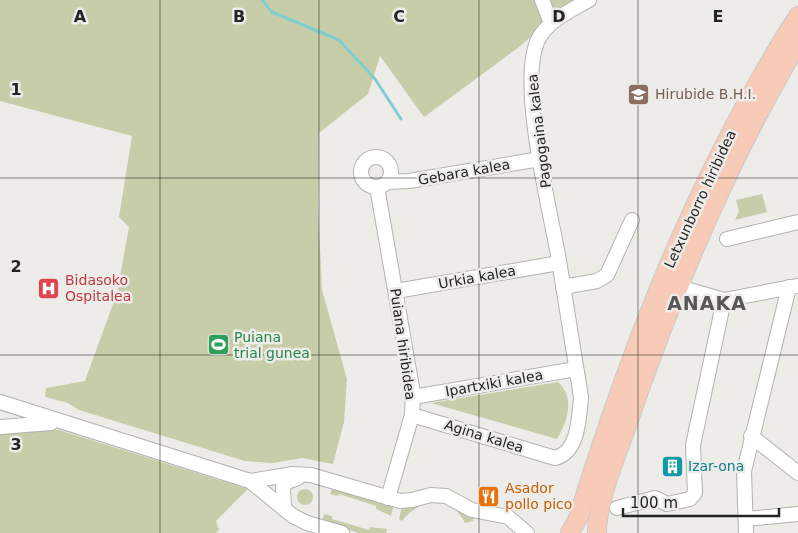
<svg xmlns="http://www.w3.org/2000/svg" width="798" height="533" font-family="'DejaVu Sans',sans-serif">
<style>
.green{fill:#c7cda9}
.lines{fill:none;stroke-linecap:round;stroke-linejoin:round}
.stream{stroke:#81ced1;stroke-width:3}
.minor-casing{stroke:#b4b2b0;stroke-width:16}
.major-casing{stroke:#cacaca;stroke-width:20}
.minor{stroke:#fff;stroke-width:14}
.major{stroke:#f8cbb8;stroke-width:18}
.grid{fill:none;stroke:#242423;stroke-width:1;stroke-opacity:0.55}
.labels{text-anchor:middle;stroke-width:5;stroke-linejoin:round;paint-order:stroke}
.education-label{font-size:14px;fill:#785e54;stroke:#edece9;text-anchor:start}
.street-label{font-size:14px;fill:#242423;stroke:#edece9}
.health-label{font-size:14px;fill:#be3a42;stroke:#edece9;text-anchor:start}
.leisure-label{font-size:14px;fill:#27864d;stroke:#edece9;text-anchor:start}
.culture-label{font-size:14px;fill:#0d838f;stroke:#edece9;text-anchor:start}
.food-label{font-size:14px;fill:#c56008;stroke:#edece9;text-anchor:start}
.district-label{font-size:19px;font-weight:bold;letter-spacing:1px;fill:#595755;stroke:#edece9}
.grid-label{font-size:16px;text-anchor:middle;font-weight:bold;fill:#242423;stroke:#edece9;stroke-width:5;stroke-linejoin:round;paint-order:stroke}
</style>
<rect width="100%" height="100%" fill="#edece9"/>
<g class="green">
<polygon points="0,0 574,0 519,47 424,117 380,56 368,94 319,133 318,207 322,290 347,379 344,422 333,464 302,458 273,463 245,461 79,410 68,403 45,397 46,388 85,381 117,293 129,227 119,217 132,136 0,101"/>
<polygon points="762,194 767,212 735,220 739,211 736,200"/>
<path d="M558 382C575 397 568 421 557 439L431 403Z"/>
<polygon points="32,428 59,430 248,489 216,521 219,530 216,533 0,533 0,431"/>
<polygon points="333,486 394,504 391,516 376,509 376,506 339,494 338,496 330,494"/>
<circle cx="305" cy="497" r="8"/>
<path d="M433 498 474 515 473 521 465 523C451 494 420 498 402 521L399 519 402 506Z"/>
<polygon points="324,514 332,516 332,519 369,530 370,527 387,529 386,533 359,533 322,522"/>
</g>
<g class="lines">
<polyline class="stream" points="262,0 272,12 339,40 375,79 401,119"/>
<defs>
<g id="minor">
<polyline points="542,0 551,23"/>
<circle cx="376" cy="172" r="15"/>
<polyline points="388,182 409,181 540,159"/>
<polyline points="377,187 413,393 412,415 388,498"/>
<polyline points="727,239 798,222"/>
<polyline points="563,287 597,281 607,275 632,220"/>
<polyline points="669,289 679,287 724,300 797,286"/>
<polyline points="396,291 559,263"/>
<polyline points="413,397 576,369"/>
<polyline points="0,402 250,481 293,516 307,523 342,533"/>
<path d="M412 415 555 458C579 452 579 417 581 397 573 349 566 302 558 255 549 205 519 86 537 42 546 21 570 11 589 0"/>
<polyline points="0,427 51,423"/>
<polyline points="751,436 798,473"/>
<polyline points="250,481 293,474 311,475 400,501 412,500 431,495 446,496 472,510 508,517 527,533"/>
<polyline points="617,508 655,498 667,504 690,499 695,493 693,445 724,300"/>
<polyline points="284,509 283,487 287,482 298,478"/>
<polyline points="746,519 798,514"/>
<polyline points="746,533 744,471 789,287"/>
</g>
<g id="major">
<path d="M570 533 578 518C632 343 699 171 798 16"/>
<path d="M597 533C597 500 618 452 629 420 674 289 727 162 798 43"/>
</g>
</defs>
<use href="#minor" class="minor-casing"/>
<use href="#major" class="major-casing"/>
<use href="#minor" class="minor"/>
<use href="#major" class="major"/>
</g>
<path class="grid" d="M160 0V533M319 0V533M479 0V533M638 0V533M0 178H798M0 355H798"/>
<defs>
<symbol id="school-square" viewBox="-11 -11 22 22"><rect x="-9" y="-9" width="18" height="18" rx="4" fill="#8d6e63" stroke="#edece9"/><path d="M0-5L7-2L0 1L-7-2ZM-4 1L0 2.5L4 1V4Q0 6-4 4Z" fill="#fff"/></symbol>
<symbol id="hospital-square" viewBox="-11 -11 22 22"><rect x="-9" y="-9" width="18" height="18" rx="4" fill="#e0444e" stroke="#edece9"/><path d="M-5-5h3v3.5h4V-5h3V5h-3V1.5h-4V5h-3Z" fill="#fff"/></symbol>
<symbol id="stadium-square" viewBox="-11 -11 22 22"><rect x="-9" y="-9" width="18" height="18" rx="4" fill="#2e9e5b" stroke="#edece9"/><path d="M0-5a6.5 5 0 1 0 0 10a6.5 5 0 1 0 0-10ZM-3.5-1.8h7v3.6h-7Z" fill="#fff"/></symbol>
<symbol id="building-square" viewBox="-11 -11 22 22"><rect x="-9" y="-9" width="18" height="18" rx="4" fill="#0f9aa8" stroke="#edece9"/><path d="M-4-6H4V6H1V3H-1V6H-4ZM-2.5-4.3h1.7v1.8h-1.7ZM.8-4.3h1.7v1.8H.8ZM-2.5-1h1.7V.8h-1.7ZM.8-1h1.7V.8H.8Z" fill="#fff"/></symbol>
<symbol id="restaurant-square" viewBox="-11 -11 22 22"><rect x="-9" y="-9" width="18" height="18" rx="4" fill="#e8710a" stroke="#edece9"/><path d="M-5-6h1v4h1v-4h1v4h1v-4h1v5L-1.5 .5V6h-2V.5L-5-1ZM5-6V6H3V1.5H1.5Q1.5-4 5-6Z" fill="#fff"/></symbol>
</defs>
<g fill-rule="evenodd">
<use href="#school-square" x="626" y="82" width="25" height="25"/>
<use href="#hospital-square" x="36" y="276" width="25" height="25"/>
<use href="#stadium-square" x="206" y="332" width="25" height="25"/>
<use href="#building-square" x="660" y="454" width="25" height="25"/>
<use href="#restaurant-square" x="476" y="484" width="25" height="25"/>
</g>
<g class="labels">
<g class="education-label">
<text x="655" y="99">Hirubide B.H.I.</text>
</g>
<g class="street-label">
<text transform="translate(539 131) rotate(-97)" y="5">Pagogaina kalea</text>
<text transform="translate(464 172) rotate(-10)" y="5">Gebara kalea</text>
<text transform="translate(700 199) rotate(-65)" y="5">Letxunborro hiribidea</text>
<text transform="translate(477 277) rotate(-10)" y="5">Urkia kalea</text>
<text transform="translate(403 344) rotate(82)" y="5">Puiana hiribidea</text>
<text transform="translate(494 383) rotate(-10)" y="5">Ipartxiki kalea</text>
<text transform="translate(484 436) rotate(17)" y="5">Agina kalea</text>
</g>
<g class="health-label">
<text x="65" y="285">Bidasoko<tspan x="65" dy="16">Ospitalea</tspan></text>
</g>
<g class="leisure-label">
<text x="234" y="342">Puiana<tspan x="234" dy="16">trial gunea</tspan></text>
</g>
<g class="culture-label">
<text x="688" y="471">Izar-ona</text>
</g>
<g class="food-label">
<text x="505" y="493">Asador<tspan x="505" dy="16">pollo pico</tspan></text>
</g>
<g class="district-label">
<text x="707" y="310">ANAKA</text>
</g>
</g>
<g class="grid-label">
<text x="80" y="22">A</text>
<text x="239" y="22">B</text>
<text x="399" y="22">C</text>
<text x="559" y="22">D</text>
<text x="718" y="22">E</text>
<text x="16" y="95">1</text>
<text x="16" y="272">2</text>
<text x="16" y="450">3</text>
</g>
<path d="M623 508v8h156v-8" fill="none" stroke="#242423" stroke-width="2.5"/>
<text x="630" y="508" font-size="15" fill="#242423" stroke="#edece9" stroke-width="4" paint-order="stroke">100 m</text>
</svg>
